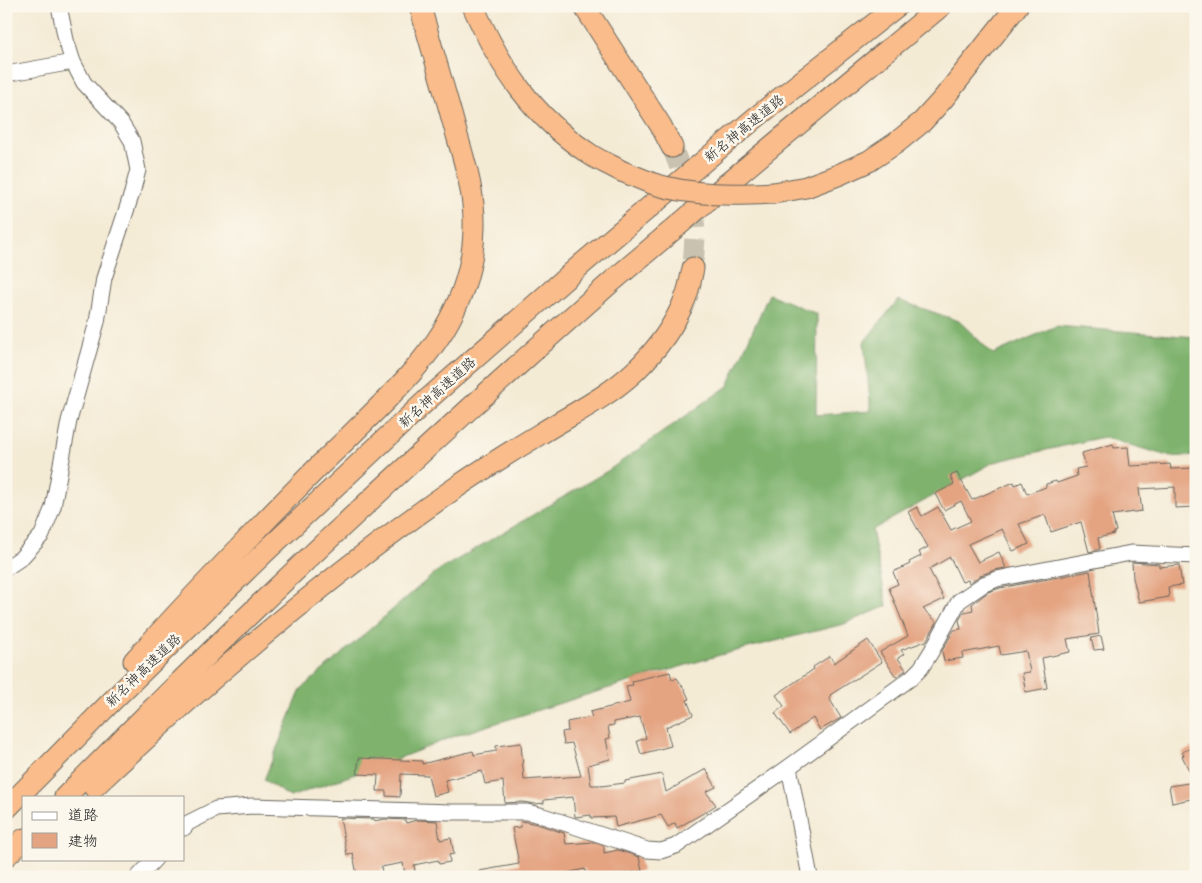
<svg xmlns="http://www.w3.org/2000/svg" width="1202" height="883" font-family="'Playpen Sans','Klee One',sans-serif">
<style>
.forest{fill:#7eb26d;stroke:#4d6744}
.building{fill:#e4a482}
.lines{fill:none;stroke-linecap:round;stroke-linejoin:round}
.highway-tunnel{stroke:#c9c2b0;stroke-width:21;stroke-dasharray:21 11;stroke-linecap:butt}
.minor-casing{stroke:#68645d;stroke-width:17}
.highway-casing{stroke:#68645d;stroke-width:23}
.minor{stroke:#fff;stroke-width:15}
.highway{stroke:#f9bc8a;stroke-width:21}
.highway-bridge-casing{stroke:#68645d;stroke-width:23;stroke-linecap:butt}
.highway-bridge{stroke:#f9bc8a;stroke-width:21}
.labels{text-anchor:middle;stroke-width:5;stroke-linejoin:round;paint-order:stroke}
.street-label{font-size:14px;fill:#1c1c1c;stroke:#fbf7ec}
</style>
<rect width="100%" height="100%" fill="#fbf7ec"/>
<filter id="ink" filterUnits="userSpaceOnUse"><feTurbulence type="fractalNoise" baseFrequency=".02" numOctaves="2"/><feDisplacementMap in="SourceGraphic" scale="10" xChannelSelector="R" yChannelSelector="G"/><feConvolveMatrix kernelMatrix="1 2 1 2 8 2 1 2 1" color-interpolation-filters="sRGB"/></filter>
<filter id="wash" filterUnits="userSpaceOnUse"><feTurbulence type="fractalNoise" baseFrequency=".0096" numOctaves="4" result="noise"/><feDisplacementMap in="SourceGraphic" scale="20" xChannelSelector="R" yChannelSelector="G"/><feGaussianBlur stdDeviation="1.12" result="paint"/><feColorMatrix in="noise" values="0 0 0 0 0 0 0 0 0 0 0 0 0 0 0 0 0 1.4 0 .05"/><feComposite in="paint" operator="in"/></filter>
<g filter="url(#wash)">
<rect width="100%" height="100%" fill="#f4ebd5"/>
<polygon class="forest" points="769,294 817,314 816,415 871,411 864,342 898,300 959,321 993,354 1056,326 1196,337 1196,455 1171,457 1103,437 994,462 872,530 887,606 844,624 720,655 596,692 455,736 392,761 290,797 264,780 301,689 436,572 609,470 728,386"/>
<g id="blocks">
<g class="building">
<polygon points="1113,444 1114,448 1128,447 1130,466 1170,464 1171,469 1196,468 1196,507 1175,508 1175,487 1139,489 1142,511 1112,515 1116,531 1114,532 1114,534 1098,538 1100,549 1089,552 1081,522 1051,532 1045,515 1019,524 1029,544 1013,551 1002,529 968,544 978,562 999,552 1006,568 994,570 981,575 969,583 968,580 962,582 950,557 929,569 944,599 923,609 937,622 926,641 901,650 904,654 898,658 906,670 896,677 880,652 908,636 889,588 898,584 893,572 910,564 909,562 921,556 919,552 928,547 908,512 917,507 922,516 938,507 951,530 971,521 961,501 944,510 935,494 954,484 950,476 957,473 972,500 1014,482 1015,485 1022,482 1027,494 1046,487 1046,484 1056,481 1057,483 1077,476 1076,469 1086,467 1082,453"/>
<polygon points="1132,562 1159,564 1159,567 1179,565 1182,585 1168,587 1169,597 1139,602 1133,578"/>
<polygon points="1090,571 1099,634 1067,639 1070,652 1042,658 1047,688 1026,692 1022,673 1030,672 1026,651 1001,655 999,646 962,653 963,658 944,661 942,651 954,630 961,629 959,620 964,612 973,610 972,604 988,592 1000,588"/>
<polygon points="1101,636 1104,649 1094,650 1091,638"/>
<polygon points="868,640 882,662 830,695 832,697 829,698 841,718 820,730 813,718 790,734 775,713 784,706 776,695 814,669 813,667 830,656 834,663"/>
<polygon points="670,672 672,680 677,678 685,690 689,699 687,700 693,715 666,727 671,746 641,754 637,741 646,738 640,717 614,722 614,725 608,726 610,738 606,739 610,759 588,765 591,785 601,785 601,786 625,783 625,781 662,774 666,792 706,769 716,787 706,792 716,805 707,811 677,828 675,823 668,827 661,815 616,827 614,817 591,818 591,815 575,817 573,797 544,800 544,803 535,804 522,802 505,803 503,781 485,784 482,771 445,780 448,792 433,796 428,775 401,774 400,797 386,796 386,791 377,791 378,775 357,774 359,758 422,761 422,764 473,751 474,755 496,751 496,746 521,743 524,780 581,776 572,743 564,744 562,732 568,731 567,722 592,717 590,712 630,702 626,686 633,685 632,681"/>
<polygon points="1196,746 1196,798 1172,803 1169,786 1195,782 1182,756 1184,755 1182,752"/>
<polygon points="340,818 374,819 374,821 385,819 405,820 406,823 417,820 437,821 440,840 451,838 454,854 449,855 450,862 439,864 438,860 414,865 415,872 405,874 403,863 381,867 382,872 357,876 353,853 347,855"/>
<polygon points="521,821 537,824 564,833 566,844 593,842 604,846 604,853 618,850 639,857 642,871 616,875 616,877 586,877 585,869 548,877 479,877 479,871 519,864 512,828 520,827"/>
</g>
</g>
</g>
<g filter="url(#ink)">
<use href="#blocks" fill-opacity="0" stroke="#68645d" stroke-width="1"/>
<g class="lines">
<polyline class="highway-tunnel" points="672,147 693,202 695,236 693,268"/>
<defs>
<g id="minor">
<polyline points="6,74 73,62"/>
<polyline points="6,568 21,558 42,535 53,507 69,421 97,322 104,278 132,193 138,170 132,141 121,123 84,83 73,62 66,40 59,6"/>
<polyline points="789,767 810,877"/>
<polyline points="184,828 188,823 216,809 252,806 452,812 527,812 540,815 647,850 661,851 676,846 789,767 911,678 921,668 931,652 959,601 984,584 997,579 1131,553 1196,556"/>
<polyline points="138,877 155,859"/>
</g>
<g id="highway">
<path d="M473 6C500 68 533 117 591 155 600 161 611 165 621 171"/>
<polyline points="584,6 661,126 672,147"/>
<polyline points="774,193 806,187 838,175 869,161 896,143 922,122 943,99 1017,6"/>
<path d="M134 661C194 594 257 529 320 465 339 447 358 428 377 409 401 385 425 360 443 331 463 298 474 263 474 226 475 192 463 157 454 125 443 85 431 46 420 6"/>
<path d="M94 787C206 681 324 579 451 491 480 471 510 452 540 434 572 414 606 398 634 372 656 351 674 327 685 299 689 290 691 278 693 268"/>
<path d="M65 797C239 619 422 449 609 284 637 260 666 236 695 211 776 142 859 74 941 6"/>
<polyline points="6,809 116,697 265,552 427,400 582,264 754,119 897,6"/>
<polyline points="6,856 24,839"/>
</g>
</defs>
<use href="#minor" class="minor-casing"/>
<use href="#highway" class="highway-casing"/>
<use href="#minor" class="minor"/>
<use href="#highway" class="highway"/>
<defs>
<path id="highway-bridge" d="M621 171C632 175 643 180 654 184 693 196 734 195 774 193"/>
</defs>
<use href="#highway-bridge" class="highway-bridge-casing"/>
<use href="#highway-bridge" class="highway-bridge"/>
</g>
</g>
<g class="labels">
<g class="street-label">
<text transform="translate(744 128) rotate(-39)" y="5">新名神高速道路</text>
<text transform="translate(437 392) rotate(-42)" y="5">新名神高速道路</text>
<text transform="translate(143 670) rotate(-44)" y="5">新名神高速道路</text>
</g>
</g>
<rect width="1202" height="883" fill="none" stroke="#fbf7ec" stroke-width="25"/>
<rect x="22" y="796" width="162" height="65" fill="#fbf7ec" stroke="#a29f99"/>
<rect x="32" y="812" width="25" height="8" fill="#ffffff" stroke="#a29f99"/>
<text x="68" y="820" font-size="15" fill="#1c1c1c">道路</text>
<rect x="32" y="833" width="25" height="15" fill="#e4a482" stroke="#a29f99"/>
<text x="68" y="846" font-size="15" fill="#1c1c1c">建物</text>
</svg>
